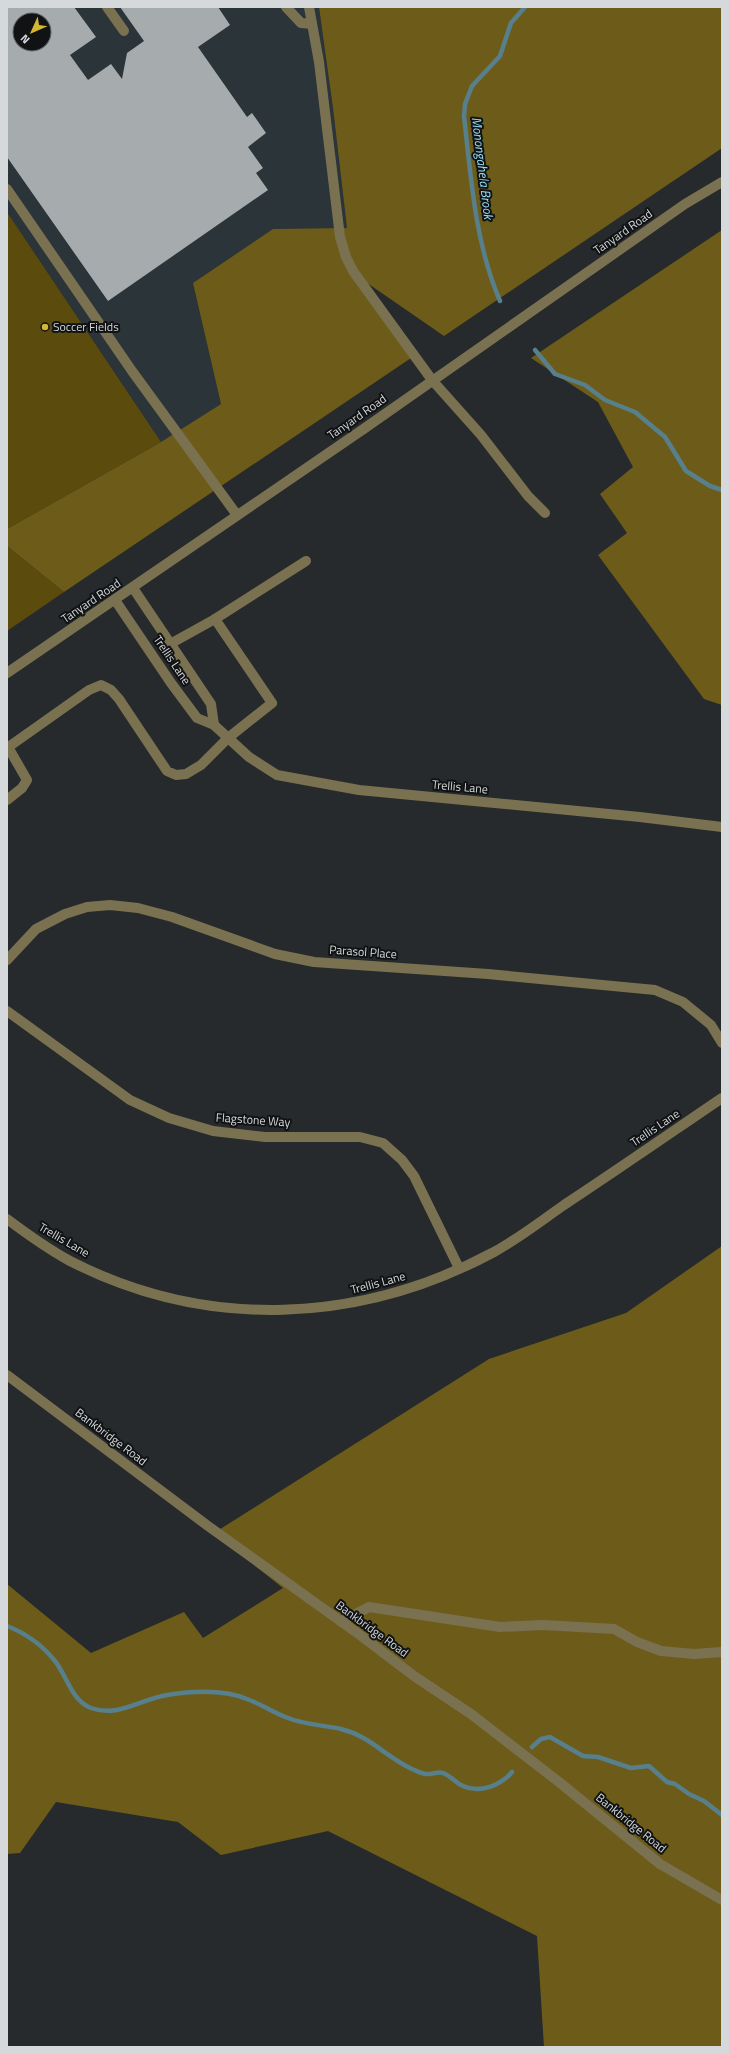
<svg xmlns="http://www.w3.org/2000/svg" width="729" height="2054" font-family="'Titillium Web',sans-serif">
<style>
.built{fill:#2a3439;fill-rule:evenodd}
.green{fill:#5b4b0d}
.forest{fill:#6d5c19}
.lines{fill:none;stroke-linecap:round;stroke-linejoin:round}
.stream{stroke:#577f8c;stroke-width:4.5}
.building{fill:#a6acae;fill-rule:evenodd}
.minor{stroke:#7a7151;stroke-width:10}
.poi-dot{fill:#d5b534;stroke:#101213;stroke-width:1.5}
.labels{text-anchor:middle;stroke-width:4;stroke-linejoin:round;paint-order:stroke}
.street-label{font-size:12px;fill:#d6d9db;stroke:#101213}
.poi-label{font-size:12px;fill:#d6d9db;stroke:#101213;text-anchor:start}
.water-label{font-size:13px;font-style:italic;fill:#96e2fc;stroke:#101213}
</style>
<rect width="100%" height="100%" fill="#262a2c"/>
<path class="built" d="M7 7H319L333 108 347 228 273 229 193 283 221 404 161 442 7 212ZM20 20H44V44H20Z"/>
<g class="green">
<polygon points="7,212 161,442 7,529"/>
<polygon points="7,546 64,592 7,631"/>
</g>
<g class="forest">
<polygon points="319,7 722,7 722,148 444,336 360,278 414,356 64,592 7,546 7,529 161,442 221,404 193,283 273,229 347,228 333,108"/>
<polygon points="722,230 722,705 704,699 598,555 627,533 600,494 633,467 598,402 531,358"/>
<polygon points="722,1246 722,2047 544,2047 537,1936 328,1831 221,1855 178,1822 56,1802 20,1853 7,1854 7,1584 91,1653 184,1612 203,1638 283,1588 214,1533 489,1359 626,1313"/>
</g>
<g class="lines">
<g class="stream">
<path d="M500 301C475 243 471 178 464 116L465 104 472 86 500 56 511 23 525 7"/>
<polyline points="535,350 555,374 585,385 605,400 635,412 665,437 686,471 710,486 722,490"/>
<path d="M7 1626C25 1633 43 1646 55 1661 67 1676 71 1700 91 1708 118 1718 141 1699 167 1695 192 1691 223 1689 247 1699 261 1704 274 1713 288 1718 305 1725 324 1725 341 1729 370 1736 386 1757 412 1769 417 1771 423 1775 429 1774 434 1774 438 1771 443 1773 451 1776 456 1783 463 1786 480 1794 501 1785 512 1772"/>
<polyline points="532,1747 541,1739 550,1737 583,1756 598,1757 631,1768 649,1766 667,1782 675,1784 689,1794 704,1801 722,1815"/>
</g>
</g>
<path class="building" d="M7 7H74L96 37 70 55 88 80 111 64 122 79 127 53 144 41 120 7H218L230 25 198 47 247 117 252 113 266 133 248 147 263 168 256 173 268 190 108 301 7 157ZM20 20H44V44H20Z"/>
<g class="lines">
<g class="minor">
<polyline points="107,7 124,31"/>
<polyline points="286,7 301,23 312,24"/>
<polyline points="309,7 319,62 340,237 346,257 353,271 432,380 481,435 528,496 545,513"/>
<polyline points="7,189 132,371 237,515"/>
<polyline points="133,588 211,704 214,725"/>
<polyline points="115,600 171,683 197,718 214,725 249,757 277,775 359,790 640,817 722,827"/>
<polyline points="170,644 215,619"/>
<polyline points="7,673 365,428 685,204 722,182"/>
<polyline points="7,748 89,690 101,685 111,690 119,699 167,771 176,775 186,774 201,765 228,738 272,703 215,619 306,561"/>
<polyline points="7,800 22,788 27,780 8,747"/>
<polyline points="7,960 36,929 65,914 87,907 110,905 138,908 172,917 275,954 314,962 488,974 655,990 683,1002 711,1025 722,1043"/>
<polyline points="7,1011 130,1100 169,1118 213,1131 265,1137 360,1137 383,1143 402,1160 414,1176 459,1268"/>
<path d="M7 1219C27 1234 48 1249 70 1261 207 1331 360 1324 494 1252 518 1239 541 1221 564 1205 617 1170 669 1134 722 1098"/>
<polyline points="7,1375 208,1526 360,1635 414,1676 471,1714 559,1782 660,1864 722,1900"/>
<polyline points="341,1622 369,1607 500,1627 543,1625 614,1629 637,1642 661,1651 694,1654 722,1652"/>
</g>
</g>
<circle class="poi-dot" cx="45" cy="327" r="4"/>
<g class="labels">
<g class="street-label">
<text transform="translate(623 232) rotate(-35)" y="4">Tanyard Road</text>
<text transform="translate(357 417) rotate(-35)" y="4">Tanyard Road</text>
<text transform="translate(91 601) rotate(-34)" y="4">Tanyard Road</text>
<text transform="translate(172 660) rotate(56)" y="4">Trellis Lane</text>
<text transform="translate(460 787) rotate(5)" y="4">Trellis Lane</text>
<text transform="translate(363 952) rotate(4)" y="4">Parasol Place</text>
<text transform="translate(253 1120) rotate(4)" y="4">Flagstone Way</text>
<text transform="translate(655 1128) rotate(-34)" y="4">Trellis Lane</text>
<text transform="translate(64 1240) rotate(30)" y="4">Trellis Lane</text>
<text transform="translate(378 1283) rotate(-15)" y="4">Trellis Lane</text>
<text transform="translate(111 1437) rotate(37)" y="4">Bankbridge Road</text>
<text transform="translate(372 1629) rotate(36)" y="4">Bankbridge Road</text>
<text transform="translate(631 1823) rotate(39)" y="4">Bankbridge Road</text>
</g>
<g class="poi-label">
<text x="53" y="331">Soccer Fields</text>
</g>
<g class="water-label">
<text transform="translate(483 168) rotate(83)" y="5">Monongahela Brook</text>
</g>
</g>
<rect width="729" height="2054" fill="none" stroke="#d6d9db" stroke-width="16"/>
<g transform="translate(32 32) rotate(225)"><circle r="19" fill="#101213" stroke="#5f6263"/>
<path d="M0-3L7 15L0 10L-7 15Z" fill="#d5b534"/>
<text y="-6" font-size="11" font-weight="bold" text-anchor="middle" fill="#d6d9db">N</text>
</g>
</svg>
